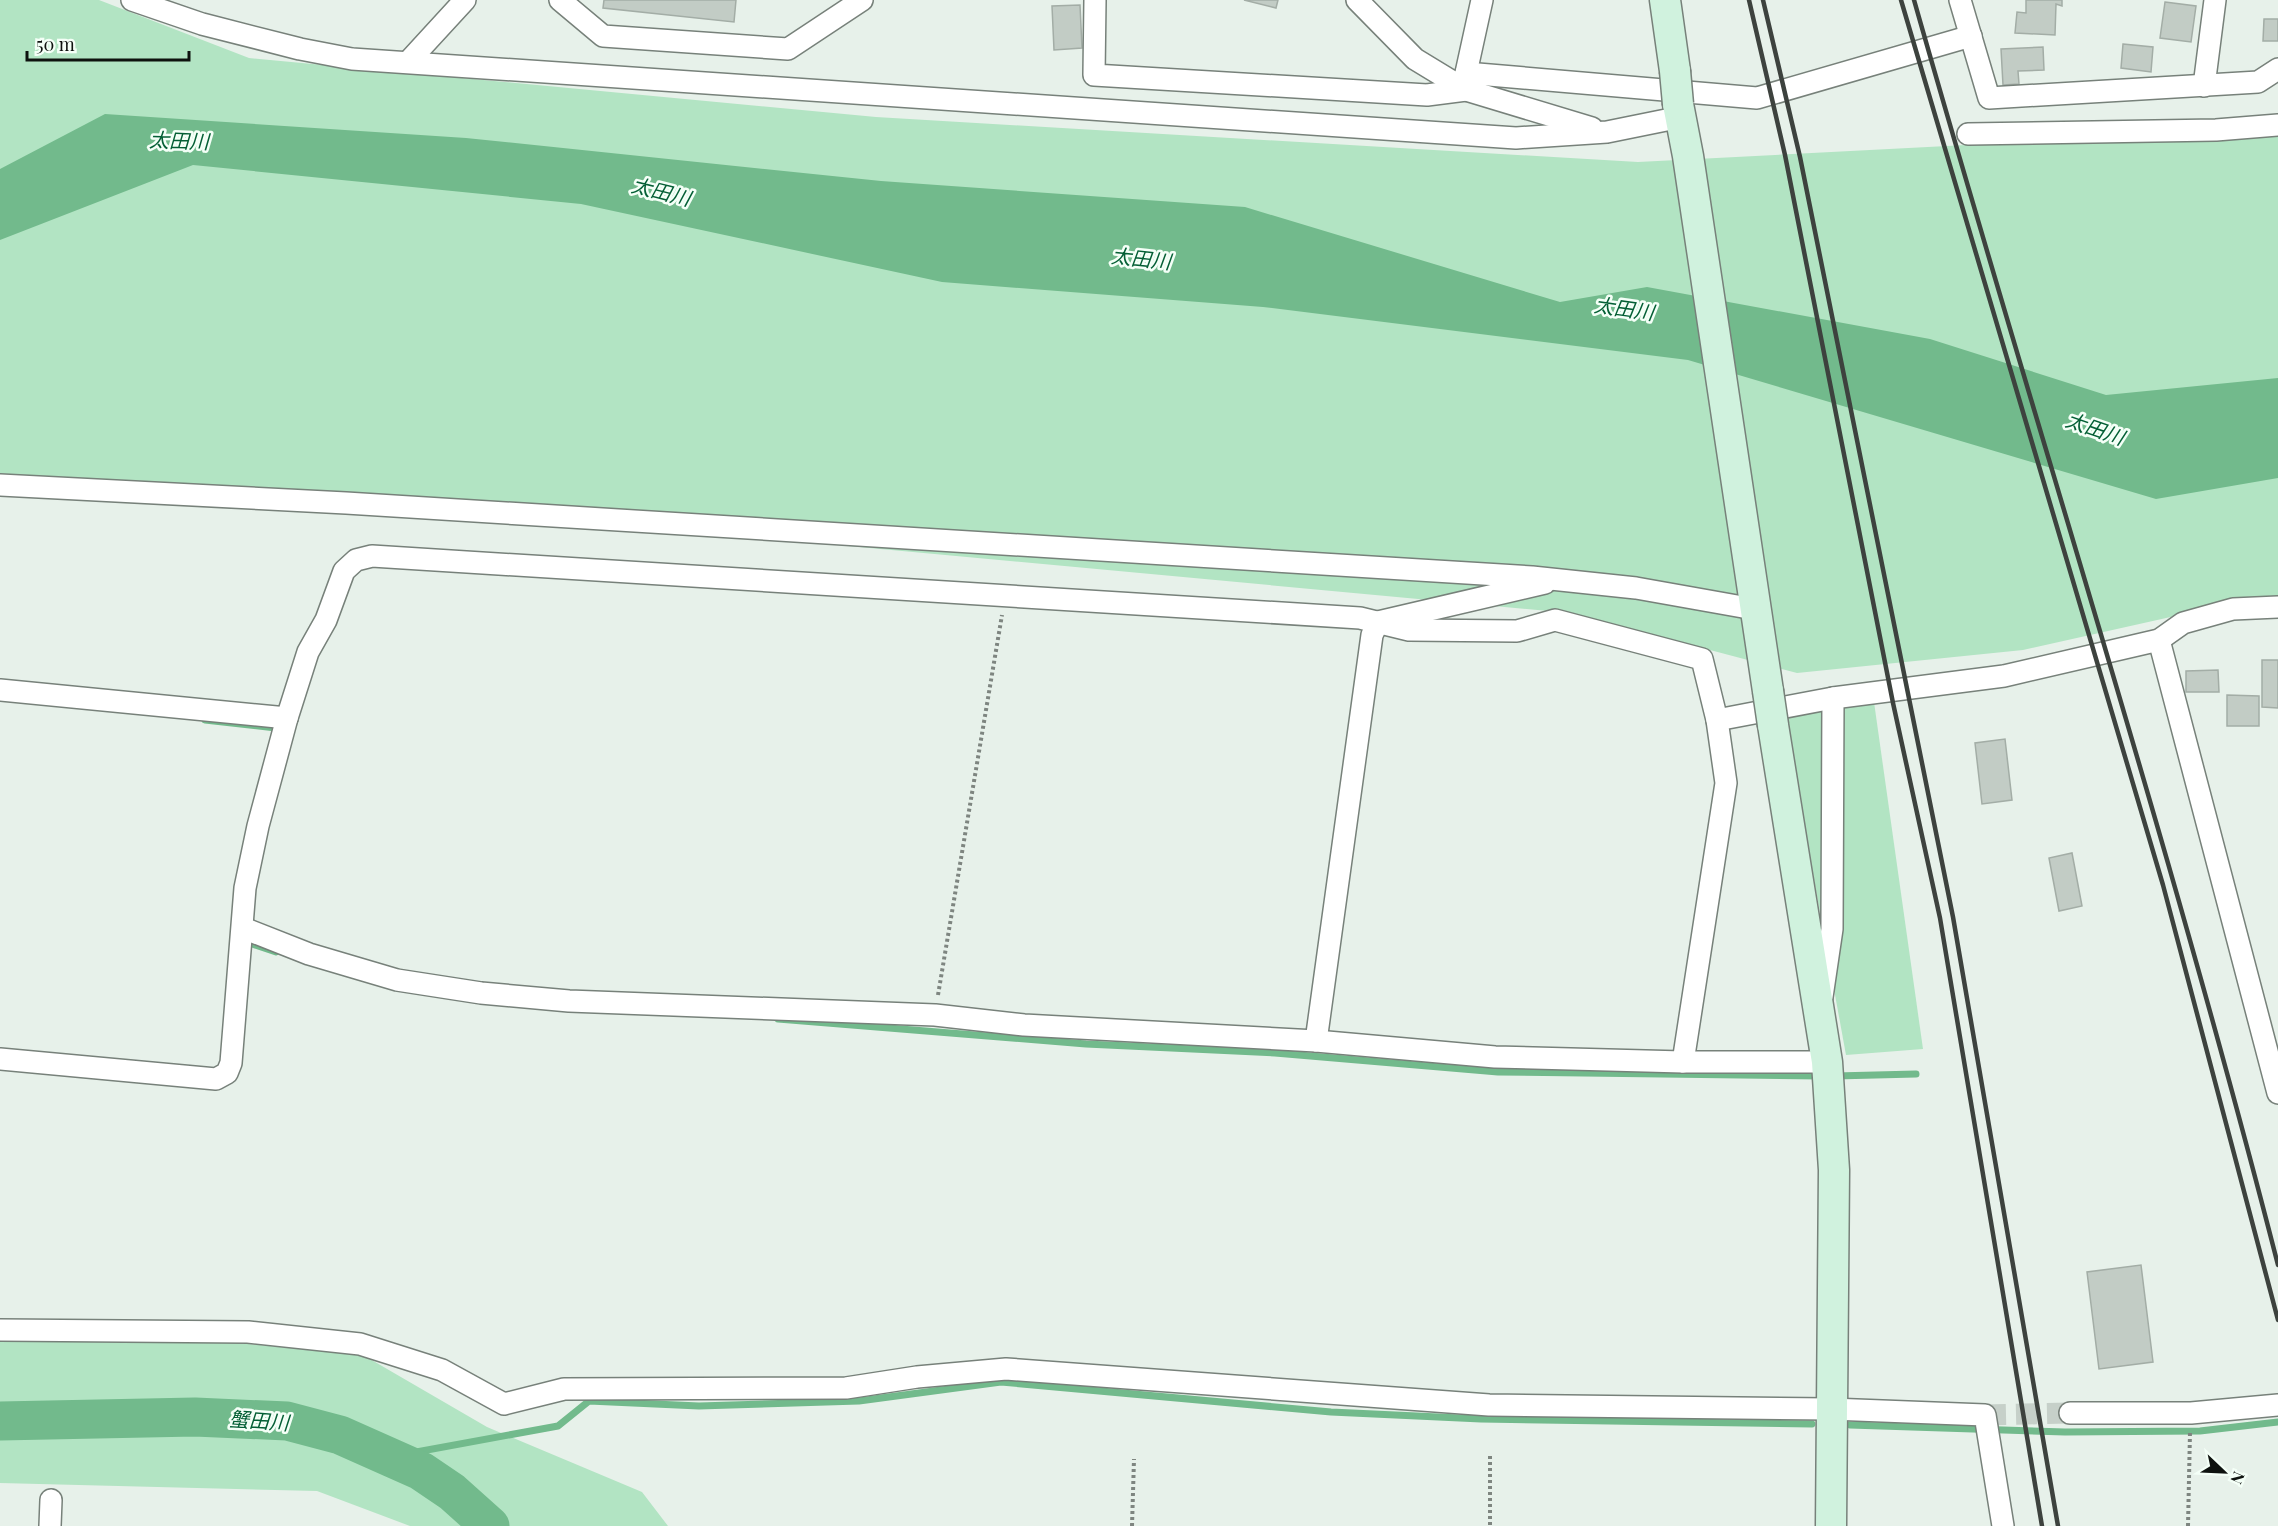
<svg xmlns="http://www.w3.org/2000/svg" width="2278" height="1526" font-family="'Playfair Display','Noto Sans JP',serif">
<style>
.green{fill:#b2e4c3}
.water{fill:#72ba8c}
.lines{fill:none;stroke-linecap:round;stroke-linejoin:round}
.stream{stroke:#72ba8c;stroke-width:7}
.river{stroke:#72ba8c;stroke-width:39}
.building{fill:#c2ccc5;stroke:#a3ada6;stroke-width:1.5}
.street-tunnel{stroke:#c6d0c9;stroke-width:21;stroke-dasharray:21 10;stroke-linecap:butt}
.street-casing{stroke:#77817a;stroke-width:24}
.secondary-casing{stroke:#77817a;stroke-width:33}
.path{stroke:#7e8580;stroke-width:4;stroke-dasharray:3 3;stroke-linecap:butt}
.street{stroke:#fff;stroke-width:21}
.secondary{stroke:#d0f2de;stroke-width:30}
.rail{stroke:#3d423e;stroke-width:4.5}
.secondary-bridge-casing{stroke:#77817a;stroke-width:33;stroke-linecap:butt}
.secondary-bridge{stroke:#d0f2de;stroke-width:30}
.labels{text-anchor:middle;stroke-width:5;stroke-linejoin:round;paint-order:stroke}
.water-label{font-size:20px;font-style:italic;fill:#045f35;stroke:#f4fff7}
</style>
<rect width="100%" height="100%" fill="#e7f1ea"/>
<g class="green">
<polygon points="0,0 99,0 249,58 876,117 1638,162 2278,129 2278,596 2260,597 2023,650 1797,673 1570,613 450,509 0,475"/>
<polygon points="1874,702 1923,1049 1846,1055 1784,715"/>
<polygon points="0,1339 208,1340 363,1355 487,1427 642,1492 668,1526 410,1526 317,1491 0,1483"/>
</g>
<polygon class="water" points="105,114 466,138 881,181 1245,207 1560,302 1647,287 1930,339 2106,395 2278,378 2278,478 2156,499 1688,360 1263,307 942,282 581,204 193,165 0,240 0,169"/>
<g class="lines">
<g class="stream">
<polyline points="205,720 276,728 275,732"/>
<polyline points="246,938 252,944 276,952"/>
<polyline points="778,1019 1086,1044 1275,1053 1498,1072 1821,1076"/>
<polyline points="1835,1076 1916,1074"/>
<polyline points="1850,1425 2065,1432 2200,1431 2278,1422"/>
<polyline points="389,1457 558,1426 589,1401 699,1406 859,1401 1001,1382 1331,1412 1481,1419 1812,1424"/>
</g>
<polyline class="river" points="0,1421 195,1417 287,1421 340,1435 421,1471 452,1492 490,1526"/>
</g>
<g class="building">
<polygon points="604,0 736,0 734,22 603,8"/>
<polygon points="1244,0 1278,0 1276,8"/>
<polygon points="2026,0 2062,0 2062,6 2056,4 2055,35 2015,33 2017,12 2026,13"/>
<polygon points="2165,2 2196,6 2191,42 2160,38"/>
<polygon points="1080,5 1082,48 1054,50 1052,6"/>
<polygon points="2264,19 2278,19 2278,41 2263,41"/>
<polygon points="2123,44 2153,47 2151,72 2121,68"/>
<polygon points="2043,47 2044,70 2018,71 2019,84 2003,85 2001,49"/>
<polygon points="2262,660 2278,660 2278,708 2262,707"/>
<polygon points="2218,670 2219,692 2186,692 2186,671"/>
<polygon points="2227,695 2259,696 2259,726 2227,726"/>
<polygon points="2005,739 2012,800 1982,804 1975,743"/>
<polygon points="2072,853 2082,906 2059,911 2049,858"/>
<polygon points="2141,1265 2153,1362 2099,1369 2087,1272"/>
</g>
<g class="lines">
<polyline class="street-tunnel" points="1985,1415 2070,1413"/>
<defs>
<g id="street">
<polyline points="132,0 202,24 300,49 352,59 1516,138 1607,132 1681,117"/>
<polyline points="560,0 603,36 788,49 862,0"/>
<polyline points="1095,0 1094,75 1427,95 1466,90 1466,73 1482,0"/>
<polyline points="1357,0 1415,59 1466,90 1592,128"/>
<polyline points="1960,0 1989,98 2258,82 2278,69"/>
<polyline points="408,62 465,0"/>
<polyline points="1466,73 1757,98 1971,36"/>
<polyline points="2204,86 2215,0"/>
<polyline points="1968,134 2216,130 2278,125"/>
<polyline points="0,485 346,503 1532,577 1636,588 1754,609"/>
<polyline points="2159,640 2278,1093"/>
<polyline points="0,690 287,718 308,652 326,620 344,571 356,560 372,556 1360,618 1409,630 1517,631 1555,620 1702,659 1717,720 1726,783 1683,1062"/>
<polyline points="1717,720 1833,698 2004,676 2159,640 2183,623 2233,609 2278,607"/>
<polyline points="243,928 309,954 397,980 481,993 569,1001 935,1015 1024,1025 1316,1041 1495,1057 1683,1062 1827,1062"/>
<polyline points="1822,997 1832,929 1833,698"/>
<polyline points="1316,1041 1372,635 1378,622 1545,583"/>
<polyline points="0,1059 216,1079 227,1073 231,1063 245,888 258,826 287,718"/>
<polyline points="0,1330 248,1332 360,1344 442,1370 504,1404 564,1389 846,1388 917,1377 1006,1369 1489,1405 1831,1409 1985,1415 2003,1526"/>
<polyline points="2070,1413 2191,1413 2278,1405"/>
<polyline points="50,1526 51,1500"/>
</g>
<g id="secondary">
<polyline points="1665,0 1675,71"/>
<polyline points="1678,104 1688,156 1768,691"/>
<polyline points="1773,725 1827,1062 1834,1170 1831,1526"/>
</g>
</defs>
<use href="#street" class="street-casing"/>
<use href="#secondary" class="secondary-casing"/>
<g class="path">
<polyline points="938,995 1002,615"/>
<polyline points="1490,1456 1490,1526"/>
<polyline points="1132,1526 1134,1459"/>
<polyline points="2188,1526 2190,1432"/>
</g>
<use href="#street" class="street"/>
<use href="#secondary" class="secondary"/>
<g class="rail">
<polyline points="1749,0 1785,155 1893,703 1940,918 2042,1526"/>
<polyline points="1763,0 1800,157 1953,917 2058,1526"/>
<polyline points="1901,0 2163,885 2278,1320"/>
<path d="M1914 0C2034 422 2169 840 2278 1265"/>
</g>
<defs>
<g id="secondary-bridge">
<polyline points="1675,71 1678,104"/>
<polyline points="1768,691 1773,725"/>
</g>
</defs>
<use href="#secondary-bridge" class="secondary-bridge-casing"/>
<use href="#secondary-bridge" class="secondary-bridge"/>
</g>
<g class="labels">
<g class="water-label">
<text transform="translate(179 141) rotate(2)" y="7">太田川</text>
<text transform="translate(661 192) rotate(14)" y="7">太田川</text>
<text transform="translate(1141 259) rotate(6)" y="7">太田川</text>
<text transform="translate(1624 309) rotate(8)" y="7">太田川</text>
<text transform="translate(2095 429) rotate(19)" y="7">太田川</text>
<text transform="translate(259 1421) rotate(4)" y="7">蟹田川</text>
</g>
</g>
<g transform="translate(2224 1472) rotate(113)" stroke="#f4fff7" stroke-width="4.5" paint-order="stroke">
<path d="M0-4.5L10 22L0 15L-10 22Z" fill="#0e120f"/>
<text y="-9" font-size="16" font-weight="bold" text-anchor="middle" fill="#0e120f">N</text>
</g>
<path d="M27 51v9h162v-9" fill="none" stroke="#0e120f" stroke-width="3"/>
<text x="36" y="51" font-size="18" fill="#0e120f" stroke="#f4fff7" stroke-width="4.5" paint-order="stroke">50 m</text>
</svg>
